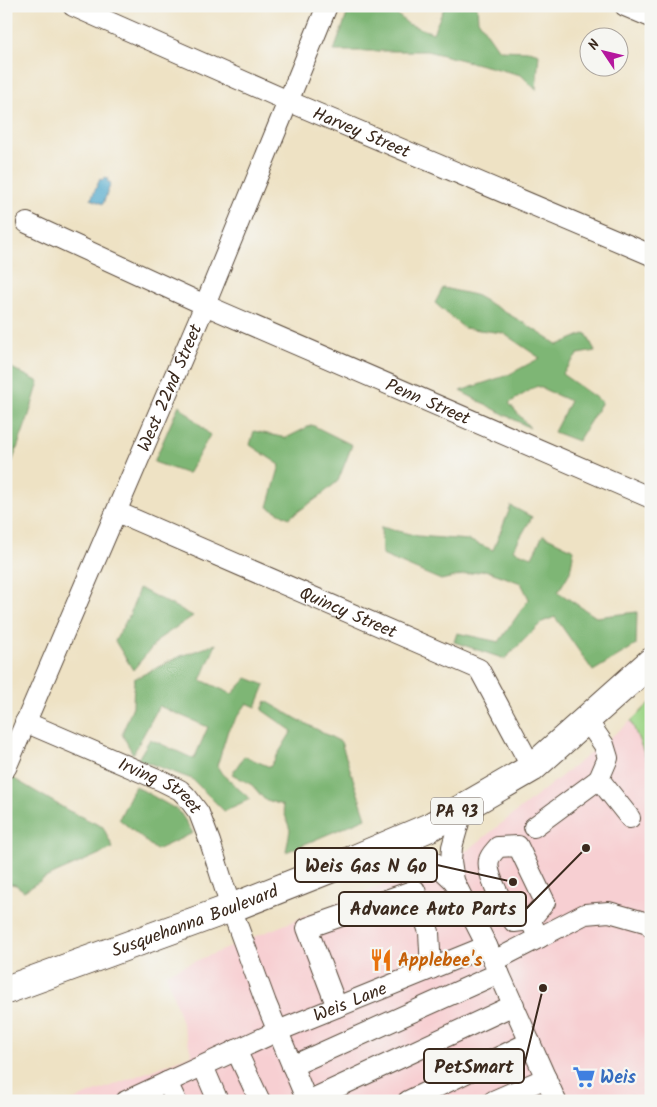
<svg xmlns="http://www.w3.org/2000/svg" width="657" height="1107" font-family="Kalam,sans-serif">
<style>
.built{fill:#f7cfd2}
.green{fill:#9dd587;stroke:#6c8052}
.forest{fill:#7eb674;stroke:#5c7049}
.water{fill:#4da7cb;stroke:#446874}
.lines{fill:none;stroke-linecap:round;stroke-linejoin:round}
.minor-casing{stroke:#564637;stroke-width:22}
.highway-casing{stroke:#564637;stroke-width:30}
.minor{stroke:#fff;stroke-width:20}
.highway{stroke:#fff;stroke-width:28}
.labels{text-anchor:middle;stroke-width:4.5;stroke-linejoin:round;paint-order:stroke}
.shield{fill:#f6f6f2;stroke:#73675e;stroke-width:1}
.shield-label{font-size:16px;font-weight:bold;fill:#3b2a1e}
.street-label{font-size:18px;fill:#3b2a1e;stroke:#f6f6f2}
.food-label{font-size:18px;font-weight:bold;fill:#c56008;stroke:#f6f6f2;text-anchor:start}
.shop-label{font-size:18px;font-weight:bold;fill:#366cbe;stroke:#f6f6f2;text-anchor:start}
.leader{fill:none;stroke:#3b2a1e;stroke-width:2}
.callout-dot{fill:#3b2a1e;stroke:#f6f6f2;stroke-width:2}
.callout{fill:#f6f6f2;stroke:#3b2a1e;stroke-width:2}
.callout-label{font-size:19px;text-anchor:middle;font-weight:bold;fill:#3b2a1e}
</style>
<rect width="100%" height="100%" fill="#f6f6f2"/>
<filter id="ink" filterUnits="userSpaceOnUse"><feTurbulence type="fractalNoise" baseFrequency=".02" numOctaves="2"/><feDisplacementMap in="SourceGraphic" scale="10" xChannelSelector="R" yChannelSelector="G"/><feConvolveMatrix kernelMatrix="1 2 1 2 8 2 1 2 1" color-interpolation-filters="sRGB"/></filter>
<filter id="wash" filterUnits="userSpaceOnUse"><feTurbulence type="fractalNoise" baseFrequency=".0096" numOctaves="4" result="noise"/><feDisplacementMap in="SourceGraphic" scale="20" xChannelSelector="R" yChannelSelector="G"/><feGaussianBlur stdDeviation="1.12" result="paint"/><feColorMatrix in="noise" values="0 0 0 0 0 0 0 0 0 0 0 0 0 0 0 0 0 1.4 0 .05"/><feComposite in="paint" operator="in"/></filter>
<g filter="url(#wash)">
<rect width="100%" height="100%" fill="#eee2c4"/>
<polygon class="built" points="631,721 651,770 651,1101 71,1101 192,1055 166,973 468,850"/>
<polygon class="green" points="651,702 651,770 631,721"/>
<g class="forest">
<polygon points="350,6 391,6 390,8 408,24 433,33 445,6 477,6 478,20 499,50 529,51 539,54 536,90 521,75 427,51 334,51"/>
<polygon points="443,288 475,295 524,323 558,345 586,333 595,351 578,354 562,374 602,402 578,441 554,432 570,401 537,386 509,403 530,428 460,391 508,375 540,358 503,333 464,328 435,303"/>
<polygon points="6,365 39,382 29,415 6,479"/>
<polygon points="179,405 210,435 188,474 154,462"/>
<polygon points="312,425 352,445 338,481 320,496 289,518 268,507 280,465 250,445 254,431 286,438"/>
<polygon points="511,506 532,517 513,550 532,557 543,535 574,550 570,572 558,592 596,617 637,612 636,645 593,671 555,617 542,622 505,659 454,642 457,633 499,642 529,599 521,583 485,570 441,580 382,555 381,527 418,536 468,540 493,550"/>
<polygon points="139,588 193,616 160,638 133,670 115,641 131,612"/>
<polygon points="216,644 201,680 232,694 247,678 265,685 256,707 247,703 228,730 217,766 222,774 250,799 224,811 192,779 138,759 150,739 194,759 208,727 159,706 133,754 122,734 133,706 134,679 181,656"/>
<polygon points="266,701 297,719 341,742 366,818 286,852 290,830 282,805 264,799 252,785 232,774 244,756 270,767 292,731 262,710"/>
<polygon points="11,777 69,811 103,827 113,848 45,878 24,891 16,885 6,883 6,789"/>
<polygon points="135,786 179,811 193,833 156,850 119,819"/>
</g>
<polygon class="water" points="104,177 108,179 107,181 111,183 103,204 91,199 100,179 103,180"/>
</g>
<g filter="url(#ink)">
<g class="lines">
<defs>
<g id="minor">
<path id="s1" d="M73 6 288 101 651 255"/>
<polyline points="625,6 651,17"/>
<path id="s2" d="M27 223 205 305 651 498"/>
<path id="s3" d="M117 512 479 669 532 768"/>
<polyline points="586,719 604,745 608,758 599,779 630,818"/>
<path id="s4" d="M25 722 162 781 180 790 187 797 199 813 210 842 231 908 266 1003 307 1101"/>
<path id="s5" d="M6 768 205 305 327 6"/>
<polyline points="463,808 452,847 451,861 454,881 487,946"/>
<polyline points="534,827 599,779"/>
<polyline points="387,845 417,854 435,863 454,881"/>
<path d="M530 920 514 922C506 909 485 874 489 860 490 855 495 851 498 847L518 846 545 902 530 920 539 938"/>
<polyline points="494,961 585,914 609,912 648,923 651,927"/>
<polyline points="337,1007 307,928 415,890 429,932 431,969"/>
<polyline points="236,1050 260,1101"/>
<polyline points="203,1066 218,1101"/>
<polyline points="292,1066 499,973"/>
<polyline points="167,1082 176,1101"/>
<path id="s6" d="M126 1101 278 1031 487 946 556 1101"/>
<polyline points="308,1101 514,1005"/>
<polyline points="408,1101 530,1042"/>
<polyline points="493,1101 546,1078"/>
</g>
<g id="highway">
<path id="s7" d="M6 990 231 908 350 861 430 827 532 768 651 662"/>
</g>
</defs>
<use href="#minor" class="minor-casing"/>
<use href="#highway" class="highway-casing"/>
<use href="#minor" class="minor"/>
<use href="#highway" class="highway"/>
</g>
</g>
<defs>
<symbol id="restaurant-bare" viewBox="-9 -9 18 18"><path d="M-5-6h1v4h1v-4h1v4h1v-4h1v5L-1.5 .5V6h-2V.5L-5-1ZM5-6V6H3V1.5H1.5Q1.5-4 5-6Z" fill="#e8710a" stroke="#f6f6f2" stroke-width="2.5" paint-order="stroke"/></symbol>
<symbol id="supermarket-bare" viewBox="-9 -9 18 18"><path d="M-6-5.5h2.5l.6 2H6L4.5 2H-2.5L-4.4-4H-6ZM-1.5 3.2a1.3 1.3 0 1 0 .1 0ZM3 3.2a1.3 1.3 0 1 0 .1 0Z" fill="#3f7fe0" stroke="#f6f6f2" stroke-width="2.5" paint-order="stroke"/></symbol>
</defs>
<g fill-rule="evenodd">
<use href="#restaurant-bare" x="365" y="944" width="32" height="32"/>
<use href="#supermarket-bare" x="568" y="1061" width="32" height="32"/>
</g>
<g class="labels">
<rect class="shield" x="431" y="797.5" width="52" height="27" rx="4"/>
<g class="shield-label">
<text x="457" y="817">PA 93</text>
</g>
<g class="street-label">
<text dy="6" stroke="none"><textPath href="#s1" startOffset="315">Harvey Street</textPath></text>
<text dy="6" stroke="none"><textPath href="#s5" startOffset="414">West 22nd Street</textPath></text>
<text dy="6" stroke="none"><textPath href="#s2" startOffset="439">Penn Street</textPath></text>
<text dy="6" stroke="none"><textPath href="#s3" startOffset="252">Quincy Street</textPath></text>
<text dy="6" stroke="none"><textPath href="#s4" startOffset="150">Irving Street</textPath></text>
<text dy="6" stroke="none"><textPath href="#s7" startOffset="201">Susquehanna Boulevard</textPath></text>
<text dy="6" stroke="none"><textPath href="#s6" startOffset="245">Weis Lane</textPath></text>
</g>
<g class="food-label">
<text x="398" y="966">Applebee's</text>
</g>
<g class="shop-label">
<text x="600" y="1083">Weis</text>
</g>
</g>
<path class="leader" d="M513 882L437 865M586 848L526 909M543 988L524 1066"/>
<g class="callout-dot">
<circle cx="513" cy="882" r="5"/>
<circle cx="586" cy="848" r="5"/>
<circle cx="543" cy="988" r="5"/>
</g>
<g class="callout">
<rect x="295" y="848" width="142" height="34" rx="5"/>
<rect x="339" y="892" width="187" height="34" rx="5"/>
<rect x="424" y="1049" width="100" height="34" rx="5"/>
</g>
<g class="callout-label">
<text x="366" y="872">Weis Gas N Go</text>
<text x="433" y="915">Advance Auto Parts</text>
<text x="474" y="1073">PetSmart</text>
</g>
<rect width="657" height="1107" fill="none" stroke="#f6f6f2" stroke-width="25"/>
<g transform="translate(604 52) rotate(305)"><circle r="24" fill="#f6f6f2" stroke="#aba49d"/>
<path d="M0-4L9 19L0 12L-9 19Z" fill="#b5179e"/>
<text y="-8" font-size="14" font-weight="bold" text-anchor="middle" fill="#3b2a1e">N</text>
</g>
</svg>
